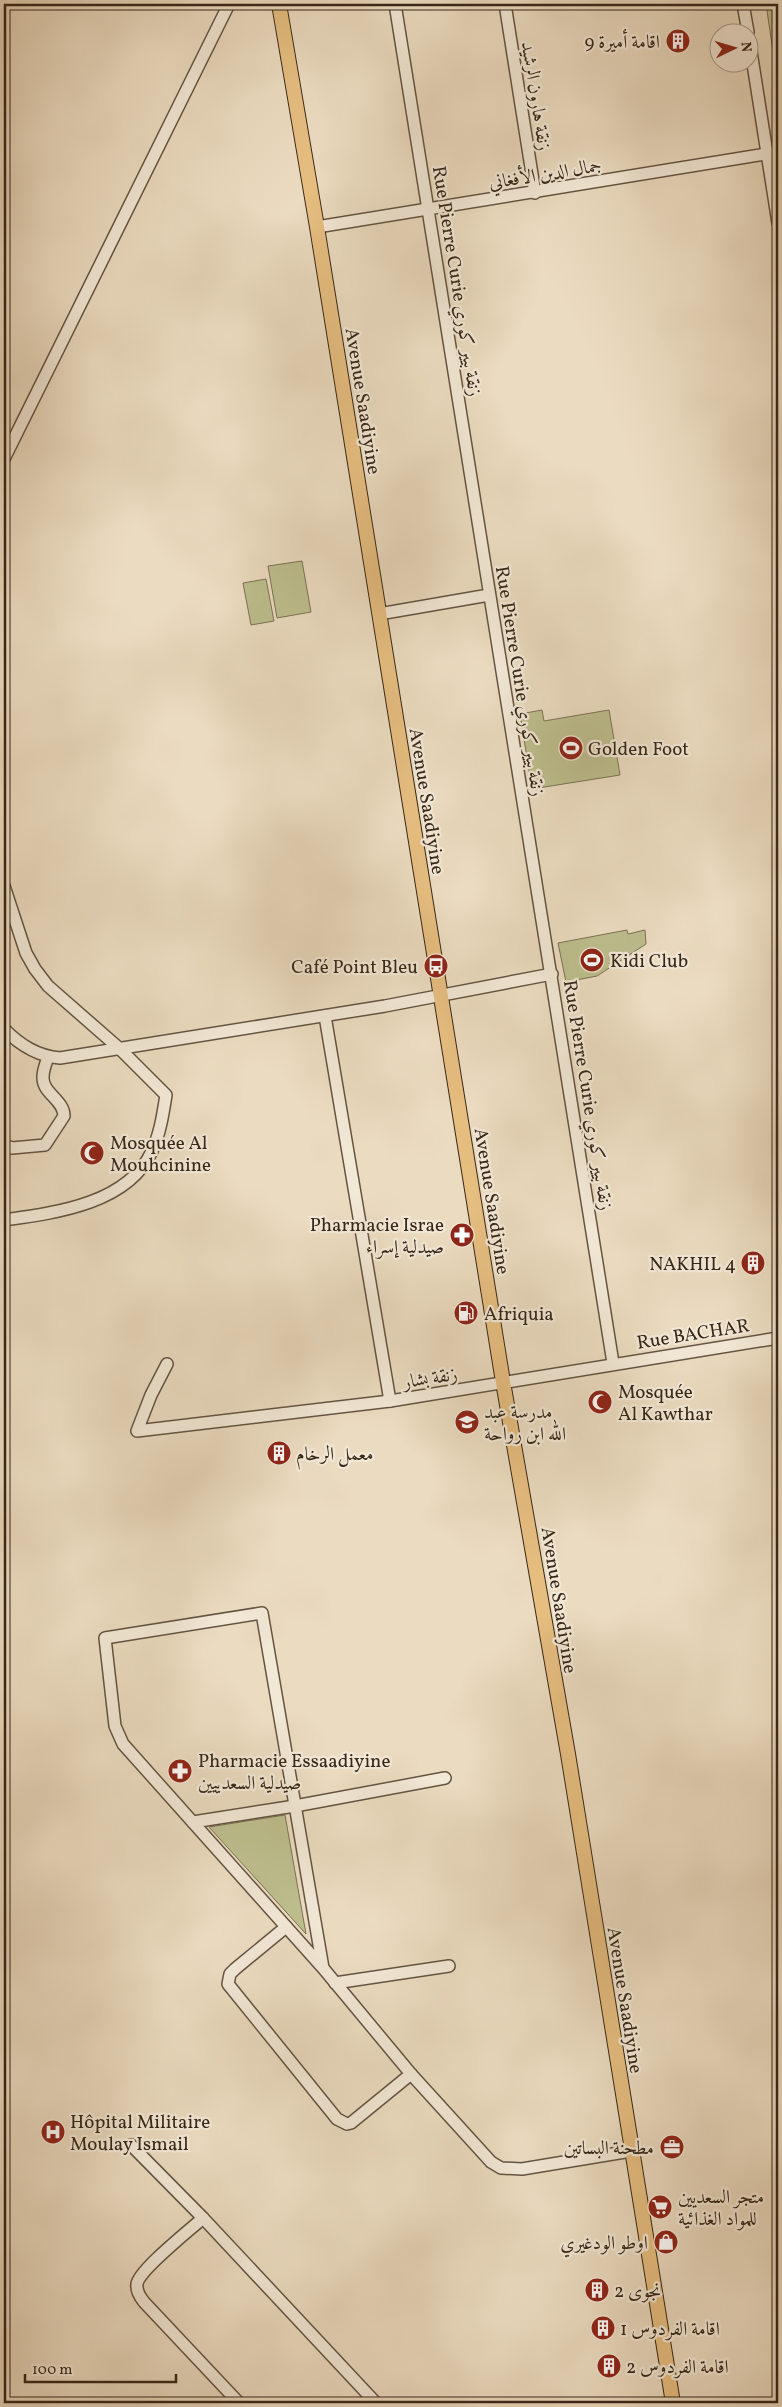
<svg xmlns="http://www.w3.org/2000/svg" width="782" height="2407" font-family="Vollkorn,Amiri,serif">
<style>
.green{fill:#bdbe8e;stroke:#7a7253}
.lines{fill:none;stroke-linecap:round;stroke-linejoin:round}
.minor-casing{stroke:#645442;stroke-width:14}
.major-casing{stroke:#372718;stroke-width:16}
.minor{stroke:#f2e8d6;stroke-width:11}
.major{stroke:#e6be80;stroke-width:14}
.labels{text-anchor:middle;stroke-width:4.5;stroke-linejoin:round;paint-order:stroke}
.poi-label{font-size:19px;fill:#372718;stroke:#f2e8d6;text-anchor:start}
.street-label{font-size:19px;fill:#372718;stroke:#f2e8d6}
</style>
<rect width="100%" height="100%" fill="#ebdbc0"/>
<filter id="stains"><feTurbulence type="fractalNoise" baseFrequency=".004" numOctaves="4"/><feColorMatrix values="0 0 0 0 .2 0 0 0 0 .09 0 0 0 0 .02 0 0 0 .5 -.17"/></filter>
<radialGradient id="worn" r=".72"><stop offset=".6" stop-color="#630" stop-opacity="0"/><stop offset="1" stop-color="#630" stop-opacity=".3"/></radialGradient>
<g class="green">
<polygon points="766,4 778,4 778,86"/>
<polygon points="302,561 311,612 277,618 268,566"/>
<polygon points="266,579 274,621 251,625 243,583"/>
<polygon points="542,710 544,721 609,710 620,775 532,789 520,714"/>
<polygon points="627,930 628,934 645,930 646,944 597,976 566,982 558,943"/>
<polygon points="285,1815 306,1934 209,1827"/>
</g>
<g class="lines">
<defs>
<g id="minor">
<path d="M395 4C469 457 541 910 613 1363"/>
<polyline points="505,4 535,193"/>
<polyline points="743,4 748,32"/>
<polyline points="750,45 778,223"/>
<polyline points="317,227 778,152"/>
<polyline points="4,459 229,4"/>
<polyline points="379,614 489,595"/>
<path d="M4 886 26 953 35 969 48 986 120 1049 166 1095C163 1114 160 1134 152 1151 128 1204 55 1213 4 1220"/>
<polyline points="325,1016 390,1401"/>
<path d="M4 1029C20 1045 37 1056 60 1058L385 1006 552 974"/>
<path d="M4 1145 12 1148 45 1145 64 1116C64 1100 42 1093 43 1077 43 1070 46 1063 48 1057"/>
<polyline points="167,1364 151,1395 137,1431 390,1401 778,1338"/>
<polyline points="193,1822 295,1806 445,1778"/>
<polyline points="286,1927 235,1969 230,1974 228,1984 337,2119 347,2124 351,2123 411,2074"/>
<polyline points="323,1968 262,1613 105,1638 115,1726 123,1744 323,1968 411,2074 491,2162 501,2168 522,2169 631,2151"/>
<polyline points="335,1983 449,1966"/>
<polyline points="131,2145 203,2218 376,2403"/>
<path d="M203 2218C190 2230 139 2270 137 2284 136 2291 140 2297 144 2302L239 2403"/>
</g>
<polyline id="major" points="279,4 317,227 503,1382 568,1754 673,2403"/>
</defs>
<use href="#minor" class="minor-casing"/>
<use href="#major" class="major-casing"/>
<use href="#minor" class="minor"/>
<use href="#major" class="major"/>
</g>
<defs>
<symbol id="building-disc" viewBox="-11 -11 22 22"><circle r="9.5" fill="#8f2418" stroke="#f2e8d6"/><path d="M-4-6H4V6H1V3H-1V6H-4ZM-2.5-4.3h1.7v1.8h-1.7ZM.8-4.3h1.7v1.8H.8ZM-2.5-1h1.7V.8h-1.7ZM.8-1h1.7V.8H.8Z" fill="#fff"/></symbol>
<symbol id="stadium-disc" viewBox="-11 -11 22 22"><circle r="9.5" fill="#8f2418" stroke="#f2e8d6"/><path d="M0-5a6.5 5 0 1 0 0 10a6.5 5 0 1 0 0-10ZM-3.5-1.8h7v3.6h-7Z" fill="#fff"/></symbol>
<symbol id="bus-disc" viewBox="-11 -11 22 22"><circle r="9.5" fill="#8f2418" stroke="#f2e8d6"/><path d="M-5-6H5V4H4V6H2V4H-2V6H-4V4H-5ZM-3.5-4V0h7V-4ZM-3.5 1.2v1.5H-2V1.2ZM2 1.2v1.5H3.5V1.2Z" fill="#fff"/></symbol>
<symbol id="mosque-disc" viewBox="-11 -11 22 22"><circle r="9.5" fill="#8f2418" stroke="#f2e8d6"/><path d="M3.5-4.9A6 6 0 1 0 3.5 4.9A5 5 0 1 1 3.5-4.9Z" fill="#fff"/></symbol>
<symbol id="pharmacy-disc" viewBox="-11 -11 22 22"><circle r="9.5" fill="#8f2418" stroke="#f2e8d6"/><path d="M-2-6h4v4h4v4h-4v4h-4v-4h-4v-4h4Z" fill="#fff"/></symbol>
<symbol id="fuel-disc" viewBox="-11 -11 22 22"><circle r="9.5" fill="#8f2418" stroke="#f2e8d6"/><path d="M-5.5-6h7V0h2V4h1.3V-2.5L3-4.5l.8-.8L6-3V5H2.5V1h-1V6h-7ZM-4.2-4.7v3.2H.2V-4.7Z" fill="#fff"/></symbol>
<symbol id="school-disc" viewBox="-11 -11 22 22"><circle r="9.5" fill="#8f2418" stroke="#f2e8d6"/><path d="M0-5L7-2L0 1L-7-2ZM-4 1L0 2.5L4 1V4Q0 6-4 4Z" fill="#fff"/></symbol>
<symbol id="hospital-disc" viewBox="-11 -11 22 22"><circle r="9.5" fill="#8f2418" stroke="#f2e8d6"/><path d="M-5-5h3v3.5h4V-5h3V5h-3V1.5h-4V5h-3Z" fill="#fff"/></symbol>
<symbol id="office-disc" viewBox="-11 -11 22 22"><circle r="9.5" fill="#8f2418" stroke="#f2e8d6"/><path d="M-6-3h4V-5.5h4V-3h4V5H-6ZM-1-4.5V-3h2v-1.5ZM-6 0V1H6V0Z" fill="#fff"/></symbol>
<symbol id="supermarket-disc" viewBox="-11 -11 22 22"><circle r="9.5" fill="#8f2418" stroke="#f2e8d6"/><path d="M-6-5.5h2.5l.6 2H6L4.5 2H-2.5L-4.4-4H-6ZM-1.5 3.2a1.3 1.3 0 1 0 .1 0ZM3 3.2a1.3 1.3 0 1 0 .1 0Z" fill="#fff"/></symbol>
<symbol id="shop-disc" viewBox="-11 -11 22 22"><circle r="9.5" fill="#8f2418" stroke="#f2e8d6"/><path d="M-5-2.5h2.3a2.7 3.5 0 0 1 5.4 0H5L5.5 6h-11ZM-1.5-2.5h3a1.5 2.3 0 0 0-3 0Z" fill="#fff"/></symbol>
</defs>
<g fill-rule="evenodd">
<use href="#building-disc" x="664" y="27" width="28" height="28"/>
<use href="#stadium-disc" x="557" y="734" width="28" height="28"/>
<use href="#stadium-disc" x="578" y="946" width="28" height="28"/>
<use href="#bus-disc" x="422" y="952" width="28" height="28"/>
<use href="#mosque-disc" x="78" y="1139" width="28" height="28"/>
<use href="#pharmacy-disc" x="448" y="1221" width="28" height="28"/>
<use href="#building-disc" x="739" y="1249" width="28" height="28"/>
<use href="#fuel-disc" x="452" y="1299" width="28" height="28"/>
<use href="#mosque-disc" x="586" y="1388" width="28" height="28"/>
<use href="#school-disc" x="453" y="1408" width="28" height="28"/>
<use href="#building-disc" x="265" y="1439" width="28" height="28"/>
<use href="#pharmacy-disc" x="166" y="1757" width="28" height="28"/>
<use href="#hospital-disc" x="39" y="2118" width="28" height="28"/>
<use href="#office-disc" x="658" y="2133" width="28" height="28"/>
<use href="#supermarket-disc" x="646" y="2193" width="28" height="28"/>
<use href="#shop-disc" x="652" y="2228" width="28" height="28"/>
<use href="#building-disc" x="583" y="2276" width="28" height="28"/>
<use href="#building-disc" x="589" y="2314" width="28" height="28"/>
<use href="#building-disc" x="595" y="2352" width="28" height="28"/>
</g>
<g class="labels">
<g class="poi-label">
<text x="660" y="48" text-anchor="end">اقامة أميرة 9</text>
<text x="588" y="755">Golden Foot</text>
<text x="610" y="967">Kidi Club</text>
<text x="418" y="973" text-anchor="end">Café Point Bleu</text>
<text x="110" y="1149">Mosquée Al<tspan x="110" dy="22">Mouhcinine</tspan></text>
<text x="444" y="1231" text-anchor="end">Pharmacie Israe<tspan x="444" dy="22">صيدلية إسراء</tspan></text>
<text x="736" y="1270" text-anchor="end">NAKHIL 4</text>
<text x="484" y="1320">Afriquia</text>
<text x="618" y="1398">Mosquée<tspan x="618" dy="22">Al Kawthar</tspan></text>
<text x="484" y="1418">مدرسة عبد<tspan x="484" dy="22">الله ابن رواحة</tspan></text>
<text x="296" y="1460">معمل الرخام</text>
<text x="198" y="1767">Pharmacie Essaadiyine<tspan x="198" dy="22">صيدلية السعدييين</tspan></text>
<text x="70" y="2128">Hôpital Militaire<tspan x="70" dy="22">Moulay Ismail</tspan></text>
<text x="654" y="2154" text-anchor="end">مطحنة البساتين</text>
<text x="678" y="2203">متجر السعديين<tspan x="678" dy="22">للمواد الغذائية</tspan></text>
<text x="648" y="2249" text-anchor="end">اوطو الودغيري</text>
<text x="614" y="2297">نجوى 2</text>
<text x="620" y="2335">اقامة الفردوس 1</text>
<text x="626" y="2373">اقامة الفردوس 2</text>
</g>
<g class="street-label">
<text transform="translate(537 96) rotate(81)" y="7">زنقة هارون الرشيد</text>
<text transform="translate(545 173) rotate(-9)" y="7">جمال الدين الأفغاني</text>
<text transform="translate(458 281) rotate(81)" y="7">Rue Pierre Curie زنقة بيير كوري</text>
<text transform="translate(364 401) rotate(81)" y="7">Avenue Saadiyine</text>
<text transform="translate(521 681) rotate(81)" y="7">Rue Pierre Curie زنقة بيير كوري</text>
<text transform="translate(428 801) rotate(81)" y="7">Avenue Saadiyine</text>
<text transform="translate(589 1095) rotate(81)" y="7">Rue Pierre Curie زنقة بيير كوري</text>
<text transform="translate(493 1201) rotate(81)" y="7">Avenue Saadiyine</text>
<text transform="translate(693 1333) rotate(-9)" y="7">Rue BACHAR</text>
<text transform="translate(430 1377) rotate(-9)" y="7">زنقة بشار</text>
<text transform="translate(560 1600) rotate(81)" y="7">Avenue Saadiyine</text>
<text transform="translate(626 2000) rotate(81)" y="7">Avenue Saadiyine</text>
</g>
</g>
<rect width="782" height="2407" fill="none" stroke="#ebdbc0" stroke-width="20"/>
<rect x="5" y="5" width="772" height="2397" fill="none" stroke="#372718" stroke-width="2.5"/>
<rect x="10" y="10" width="762" height="2387" fill="none" stroke="#372718"/>
<g transform="translate(734 48) rotate(85)"><circle r="24" fill="#f2e8d6" stroke="#a79b8a"/>
<path d="M0-4L9 19L0 12L-9 19Z" fill="#8f2418"/>
<text y="-8" font-size="14" font-weight="bold" text-anchor="middle" fill="#372718">N</text>
</g>
<path d="M25 2374v8h151v-8" fill="none" stroke="#372718" stroke-width="2.5"/>
<text x="32" y="2374" font-size="15" fill="#372718" stroke="#f2e8d6" stroke-width="4" paint-order="stroke">100 m</text>
<rect width="100%" height="100%" filter="url(#stains)"/>
<rect width="100%" height="100%" fill="url(#worn)"/>
</svg>
